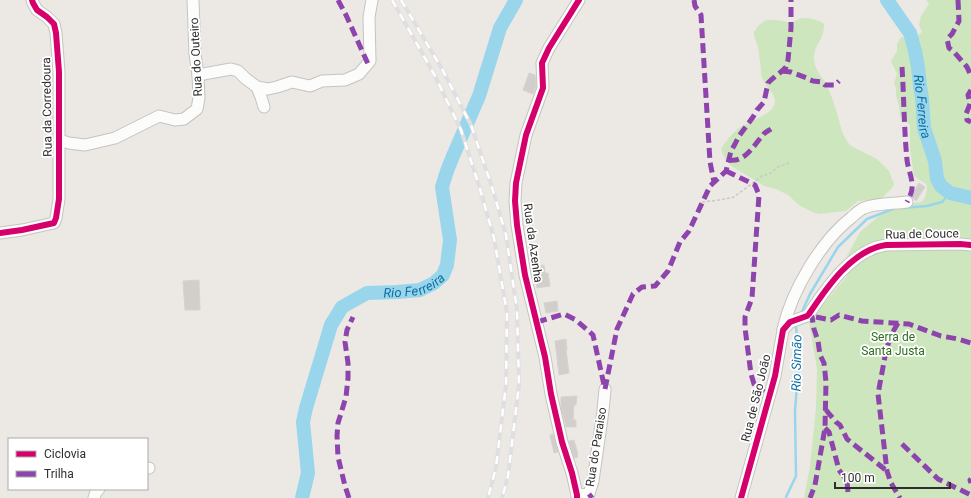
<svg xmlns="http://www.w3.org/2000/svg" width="971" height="498" font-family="Roboto,sans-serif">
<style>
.green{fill:#cee6be}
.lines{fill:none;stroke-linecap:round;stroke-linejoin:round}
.stream{stroke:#99d6ec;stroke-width:2.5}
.river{stroke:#99d6ec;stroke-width:14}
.building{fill:#d1cecb;stroke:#d7d4d0}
.minor-casing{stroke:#c5c4c5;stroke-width:13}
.path{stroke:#c9c9c8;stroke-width:1.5;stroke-dasharray:3 2;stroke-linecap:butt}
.minor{stroke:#fcfcfb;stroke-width:11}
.rail-casing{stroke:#dfdfe1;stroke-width:4}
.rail{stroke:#fff;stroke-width:2.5;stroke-dasharray:8;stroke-linecap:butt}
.quiet{stroke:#8e44ad;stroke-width:5;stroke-dasharray:10 5;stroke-linecap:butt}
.cycleway-casing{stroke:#fff;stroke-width:8}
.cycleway{stroke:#d6006c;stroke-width:6}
.labels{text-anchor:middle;stroke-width:3.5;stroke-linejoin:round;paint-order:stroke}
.street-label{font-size:12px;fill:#2e2e2e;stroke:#fff}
.park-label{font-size:12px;fill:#2c6e1b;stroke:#fff}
.water-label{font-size:13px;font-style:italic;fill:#0d6fa3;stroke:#fff}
</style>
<rect width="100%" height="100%" fill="#ece8e4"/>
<g class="green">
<path d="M926 0H971V498H804L810 466 816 408 817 369 809 322 852 270 847 256 860 232 884 212 883 207 922 202C926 196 928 191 926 184L914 176 910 149V125L900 116 899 106 896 95V88L894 83 897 74 891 61 897 51V44L901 37 917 36 922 32 919 25 921 16 929 4Z"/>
<path d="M801 18C809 18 818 19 824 24 825 39 813 46 814 59 814 69 822 76 826 84 830 92 834 103 837 113 840 124 842 137 851 146L877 159 889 171 894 184 892 188 881 199 858 201 846 211 819 214 812 212 799 205 788 195 776 189 764 186 730 165 723 155 721 149C726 141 731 134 739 128 748 121 774 115 775 102 776 92 759 84 761 69L758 47 754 35V32L759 25 766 20H777L791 23Z"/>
</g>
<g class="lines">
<g class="stream">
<polyline points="902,208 927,206 942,202 950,193"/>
<polyline points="801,314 810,294 838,247 867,219 893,209"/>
<polyline points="786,498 786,497 796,476 795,411 799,359 796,326 798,323"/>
</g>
<g class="river">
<path id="s1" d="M887 0 910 33 915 51 918 67 920 86 922 98 924 128 935 161 937 179 941 186 950 193 971 198"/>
<path id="s2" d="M302 498 308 473 303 422 306 408 331 325 342 307 367 293 397 292 420 290 434 283 443 275 447 265 450 240 442 187 447 171 453 156 479 96 500 28 516 0"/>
</g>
</g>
<g class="building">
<polygon points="529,73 535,75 536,86 533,94 523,90"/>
<polygon points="919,183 925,187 916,201 911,196"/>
<polygon points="544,265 545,273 548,273 550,286 537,288 533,267"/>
<polygon points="199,280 200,310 185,310 183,281"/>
<polygon points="557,301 558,311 546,313 544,303"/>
<polygon points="566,339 567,350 566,350 569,373 559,375 555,341"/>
<polygon points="577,396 576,405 574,405 573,420 576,420 576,427 566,427 561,407 561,397"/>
<polygon points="553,434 558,452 554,453 550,435"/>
<polygon points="574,440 578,454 577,455 578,457 574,458 569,441"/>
</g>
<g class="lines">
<defs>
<g id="minor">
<polyline points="198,75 231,69 238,71 245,78 257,87 268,89 277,87 292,82 310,86 322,81 345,80 359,74 370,61 369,17 372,0"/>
<polyline points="257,87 261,97 264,107"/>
<polyline points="59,140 69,143 85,145 115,138 159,116 175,120 184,119 197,109 199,98 198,75 195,54 193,0"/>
<polyline points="0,233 22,230 54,223 56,218 59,199 59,72 56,33 54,24 47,17 37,10 33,3 32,0"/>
<path d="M783 329C792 290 821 241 852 217 855 214 859 211 862 209 873 203 894 204 907 202"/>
<polyline points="147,468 149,468"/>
<polyline points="577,495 589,494 593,481 603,411 605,389"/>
<polyline points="94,498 96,492 99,489"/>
<polyline points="577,498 577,495 572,473 562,442 551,394 545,357 525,275 517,225 515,201 516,183 526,135 543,88 542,63 549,48 579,0"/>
<path d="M741 498 775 376 783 330 790 322 807 316 809 314C827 287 852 250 886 245L960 244 971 245"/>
</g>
</defs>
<use href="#minor" class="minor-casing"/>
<polyline class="path" points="702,202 720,200 734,197 762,176 771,173 778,167 789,163"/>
<use href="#minor" class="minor"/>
<defs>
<g id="rail">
<polyline points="392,0 434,74 461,130 480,189 494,238 507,313 506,385 496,467 488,498"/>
<polyline points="401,0 442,69 471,125 491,184 506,235 517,310 519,385 508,476 502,498"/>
</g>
</defs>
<use href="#rail" class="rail-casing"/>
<use href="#rail" class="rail"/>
<g class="quiet">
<polyline points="338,0 346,15 368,64"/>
<polyline points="694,0 695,6 701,15 710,162 714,182"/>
<polyline points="958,0 959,21 952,34 947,39 949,48 954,52 967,67 971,76"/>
<path d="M902 67C904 98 904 129 907 160 908 169 913 179 912 188 912 193 909 198 907 202"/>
<polyline points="782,71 791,72 807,78 808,79 813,81 822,82 825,85 835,85 839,81"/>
<polyline points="971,90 968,95 970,104 966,114 967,120 971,122"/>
<path d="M729 160C745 163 754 145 763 135 765 132 768 131 771 129"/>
<polyline points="726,171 755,185 759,195 752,298 745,317 745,328 751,374 754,384 764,392"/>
<polyline points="809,314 812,317 814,329 818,341 820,355 824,363 826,382 825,428 815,485 810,498"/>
<polyline points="816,317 831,320 839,315 862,321 909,324 941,336 958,339 971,343"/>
<polyline points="537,322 564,314 576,320 593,335 604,385"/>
<polyline points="898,323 891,335 886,351 878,394 887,471 891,483 900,498"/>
<polyline points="605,389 617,329 633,294 642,287 655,286 668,271 680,242 689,231 710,186 726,171 731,151 735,144 739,136 753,117 757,110 764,102 768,83 771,80 782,71 786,67 788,60 791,28 791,0"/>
<polyline points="826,410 836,422 840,425 847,439 887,471"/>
<polyline points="825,428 829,432 839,470 847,481 848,492"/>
<polyline points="902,444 938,479 971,495"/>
<polyline points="971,479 970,480 971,483"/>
<polyline points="589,494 592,498"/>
<polyline points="349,498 345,486 338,457 337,436 338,423 346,397 348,378 348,363 345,342 347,330 353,317"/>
</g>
<defs>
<g id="cycleway">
<polyline points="0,233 22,230 54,223 56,218 59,199 59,72 56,33 54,24 47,17 37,10 33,3 32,0"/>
<polyline points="577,498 577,495 572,473 562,442 551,394 545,357 525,275 517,225 515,201 516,183 526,135 543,88 542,63 549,48 579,0"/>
<path d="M741 498 775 376 783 330 790 322 807 316 809 314C827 287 852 250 886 245L960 244 971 245"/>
</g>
</defs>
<use href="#cycleway" class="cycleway-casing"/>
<use href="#cycleway" class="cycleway"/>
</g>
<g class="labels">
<g class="street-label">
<text transform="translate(196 57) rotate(-93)" y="4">Rua do Outeiro</text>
<text transform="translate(47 107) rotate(-91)" y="4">Rua da Corredoura</text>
<text transform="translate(922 234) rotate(-1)" y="4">Rua de Couce</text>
<text transform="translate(533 243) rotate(82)" y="4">Rua da Azenha</text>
<text transform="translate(756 398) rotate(-76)" y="4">Rua de São João</text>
<text transform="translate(596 447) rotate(-81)" y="4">Rua do Paraiso</text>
</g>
<g class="park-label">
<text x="893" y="341">Serra de<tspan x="893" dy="14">Santa Justa</tspan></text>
</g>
<g class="water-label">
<text dy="5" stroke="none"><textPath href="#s1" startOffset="115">Rio Ferreira</textPath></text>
<text dy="5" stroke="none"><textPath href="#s2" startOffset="276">Rio Ferreira</textPath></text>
<text transform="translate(796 363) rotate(-89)" y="5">Rio Simão</text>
</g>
</g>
<rect x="8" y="438" width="140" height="52" fill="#ffffff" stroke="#ababab"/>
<rect x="16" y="451" width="20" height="6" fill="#d6006c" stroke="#ababab"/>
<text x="44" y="458" font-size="12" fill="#2e2e2e">Ciclovia</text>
<rect x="16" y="471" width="20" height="6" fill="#8e44ad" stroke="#ababab"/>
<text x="44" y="478" font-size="12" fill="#2e2e2e">Trilha</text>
<path d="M835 482v6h115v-6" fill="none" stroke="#2e2e2e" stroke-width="2"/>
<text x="841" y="482" font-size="12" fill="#2e2e2e" stroke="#ffffff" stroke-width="3" paint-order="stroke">100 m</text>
</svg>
